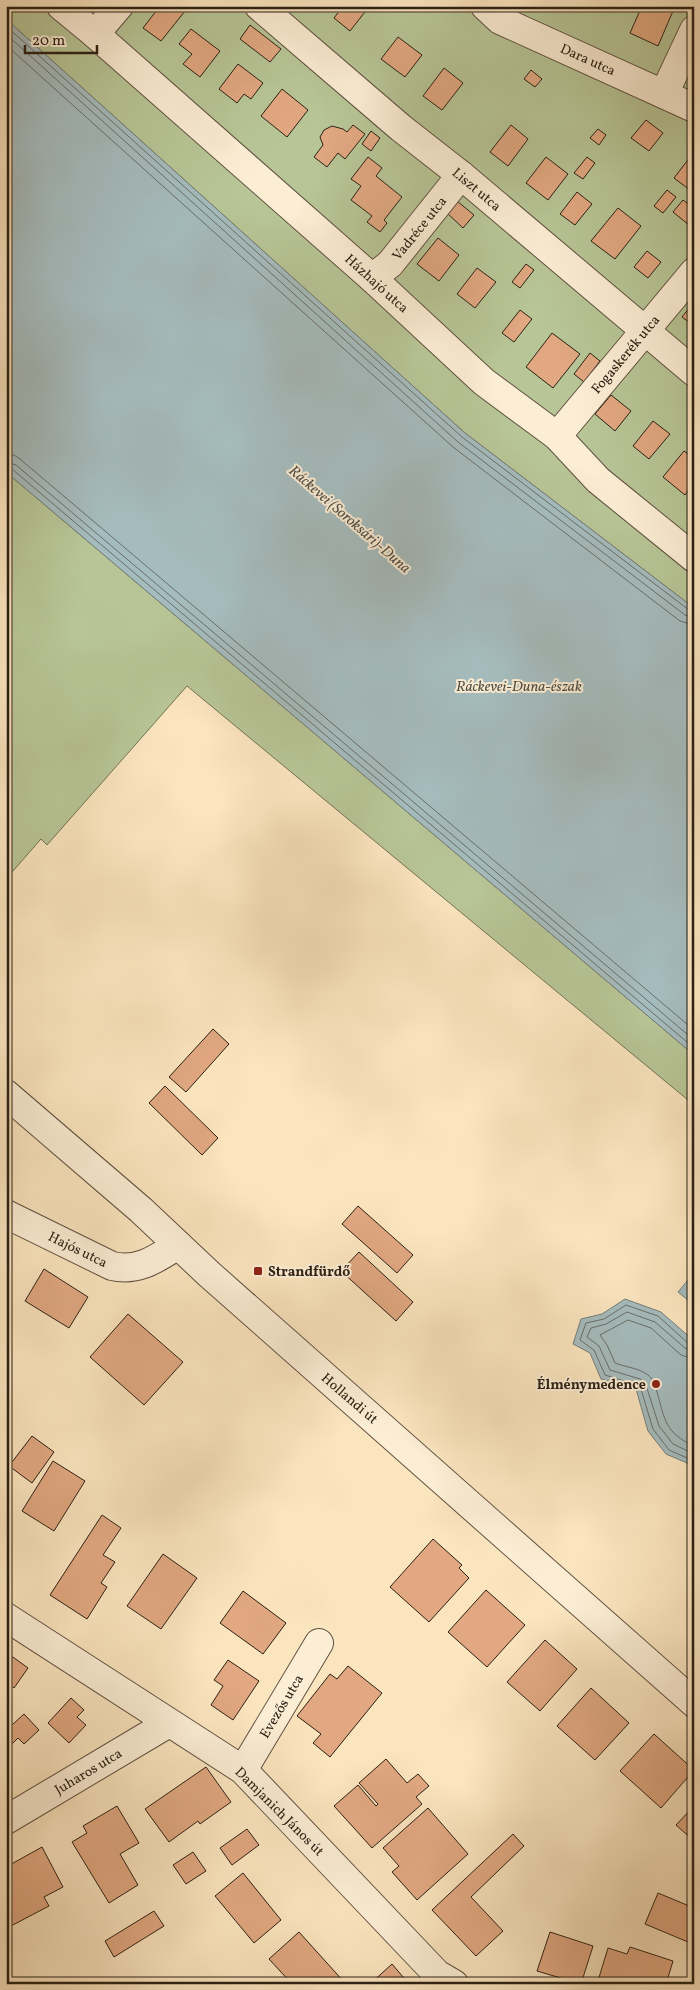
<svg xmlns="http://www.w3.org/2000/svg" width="700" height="1990" font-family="Vollkorn,serif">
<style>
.green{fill:#b8c697;stroke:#727356}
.water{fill:#a5bcbe;stroke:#747e7a}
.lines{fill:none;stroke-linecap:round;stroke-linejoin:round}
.shore{stroke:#686e6a;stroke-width:1}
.building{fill:#e1a881;stroke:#2b2015}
.minor-casing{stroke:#5f5140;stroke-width:30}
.minor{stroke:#fceed5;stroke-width:28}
.poi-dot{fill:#8f2418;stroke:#fceed5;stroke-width:2}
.labels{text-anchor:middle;stroke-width:4;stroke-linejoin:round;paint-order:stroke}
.street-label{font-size:14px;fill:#2b2015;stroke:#fceed5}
.poi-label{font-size:14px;font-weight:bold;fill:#2b2015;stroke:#fceed5;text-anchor:start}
.water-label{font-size:15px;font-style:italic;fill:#504f48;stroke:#fceed5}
</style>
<rect width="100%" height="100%" fill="#fbe5bf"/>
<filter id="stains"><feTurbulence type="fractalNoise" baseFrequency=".004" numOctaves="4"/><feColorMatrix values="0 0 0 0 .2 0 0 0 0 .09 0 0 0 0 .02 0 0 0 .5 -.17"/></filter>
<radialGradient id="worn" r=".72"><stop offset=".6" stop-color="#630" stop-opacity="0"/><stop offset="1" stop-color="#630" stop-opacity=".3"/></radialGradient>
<g class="green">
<polygon points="6,6 694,6 694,608 465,433 6,19"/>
<polygon points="6,472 694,1055 694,1105 187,686 47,845 41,839 6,879"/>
</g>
<g class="water">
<polygon points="6,19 465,433 694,608 694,1055 6,472"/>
<polygon points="694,1273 694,1305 678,1292"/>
<polygon points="625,1299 661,1312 694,1341 694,1466 666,1454 648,1431 636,1389 601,1379 590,1353 573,1344 581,1319 602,1314"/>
</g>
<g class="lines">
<g class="shore">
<polyline points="6,26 462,437 689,610 694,611"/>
<polyline points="6,34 458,442 685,615 694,618"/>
<polyline points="6,45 453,447 680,621 694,625"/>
<polyline points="6,454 14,455 20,459 694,1030"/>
<polyline points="6,462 16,465 694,1040"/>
<polyline points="6,468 12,469 694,1048"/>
<polyline points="694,1345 689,1344 658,1316 626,1305 604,1319 586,1323 580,1340 594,1350 605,1375 640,1386 653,1429 669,1450 694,1461"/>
<polyline points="694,1351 685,1348 655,1322 627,1312 606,1324 591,1328 587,1337 599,1346 610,1370 640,1379 645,1382 659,1426 673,1444 694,1454"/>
<path d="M694 1359 681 1355 651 1328 628 1320 600 1335 607 1345 615 1363C625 1367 639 1368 648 1375 653 1379 655 1385 657 1392 665 1420 665 1433 694 1446"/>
</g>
</g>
<g class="building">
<polygon points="160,6 180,6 185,11 161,41 143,28"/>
<polygon points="343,6 366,6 368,8 350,31 334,18"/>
<polygon points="642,6 661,6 673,11 658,46 630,33"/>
<polygon points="250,25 281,49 270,62 240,39"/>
<polygon points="191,29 220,51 200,77 183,64 192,54 179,44"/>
<polygon points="398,37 422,55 405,77 381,59"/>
<polygon points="238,64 263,83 251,99 244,94 237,103 219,89"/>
<polygon points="444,68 463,83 442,110 423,96"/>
<polygon points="531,70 542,79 535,87 524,79"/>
<polygon points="282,89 308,110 287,137 261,116"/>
<polygon points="646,120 663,133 649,151 631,138"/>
<polygon points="353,125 365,134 345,159 338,153 327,167 314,157 323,145 320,137 324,130 332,126 343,129 347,132"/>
<polygon points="511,125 528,139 508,166 490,152"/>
<polygon points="598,129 606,135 599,145 590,138"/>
<polygon points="371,131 380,138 371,151 362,144"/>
<polygon points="694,152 694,193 674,178"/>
<polygon points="368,157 382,168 376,176 402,197 384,220 387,223 380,232 367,222 372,216 351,200 361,186 351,179"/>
<polygon points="546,157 568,174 548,200 526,183"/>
<polygon points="587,157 595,163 583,179 574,173"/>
<polygon points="667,190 676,197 663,213 654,206"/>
<polygon points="577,192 592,204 575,225 560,214"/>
<polygon points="683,200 694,208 694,220 689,225 673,212"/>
<polygon points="457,201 474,215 463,228 447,213"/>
<polygon points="618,208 641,226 615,259 591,241"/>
<polygon points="438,238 459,255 439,281 417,264"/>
<polygon points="647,251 661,262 648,278 634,267"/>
<polygon points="526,264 534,270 520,288 512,282"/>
<polygon points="477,268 496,282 475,308 457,294"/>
<polygon points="694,302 694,326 682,317"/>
<polygon points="520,310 532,319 514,342 502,333"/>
<polygon points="552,333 580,354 553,388 526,367"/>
<polygon points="590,353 600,361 584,382 574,374"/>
<polygon points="611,395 631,411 615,431 595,414"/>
<polygon points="653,421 670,434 649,459 633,446"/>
<polygon points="684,451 694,458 694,491 689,489 685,495 663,477"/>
<polygon points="213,1029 229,1044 186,1092 169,1077"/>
<polygon points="165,1086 218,1138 202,1155 149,1103"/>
<polygon points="358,1206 413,1255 397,1273 342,1224"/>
<polygon points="359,1252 413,1302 396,1321 341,1271"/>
<polygon points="44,1269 88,1297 69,1328 25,1301"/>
<polygon points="128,1314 183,1362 144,1405 90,1357"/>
<polygon points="32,1436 54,1452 32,1483 9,1466"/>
<polygon points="53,1461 85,1481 54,1531 22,1511"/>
<polygon points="102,1515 121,1528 103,1555 115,1562 101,1583 107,1587 87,1619 50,1595"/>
<polygon points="433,1539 462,1565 459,1568 469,1578 429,1622 390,1587"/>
<polygon points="163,1554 197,1578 161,1629 127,1606"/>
<polygon points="486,1590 525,1625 487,1667 448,1632"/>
<polygon points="243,1591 286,1623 263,1654 220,1623"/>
<polygon points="545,1640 577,1669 540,1711 507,1682"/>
<polygon points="6,1652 28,1668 14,1688 6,1682"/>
<polygon points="228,1660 259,1681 233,1720 211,1705 223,1686 214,1680"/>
<polygon points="348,1666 382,1693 330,1757 313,1743 321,1734 297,1716 330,1674 337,1679"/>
<polygon points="591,1688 629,1723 595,1760 557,1726"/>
<polygon points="71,1698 84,1710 77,1717 86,1725 69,1743 48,1723"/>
<polygon points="24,1714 39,1730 24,1744 18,1738 7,1749 6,1719 12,1725"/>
<polygon points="654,1734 694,1770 661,1808 620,1771"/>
<polygon points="386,1759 407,1783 418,1774 429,1786 416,1797 422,1804 372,1848 334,1806 358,1785 376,1806 378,1804 359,1783"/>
<polygon points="206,1767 231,1802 200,1824 198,1821 169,1842 145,1809"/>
<polygon points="117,1806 139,1843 120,1854 138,1885 109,1903 72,1842 87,1833 83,1826"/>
<polygon points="694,1806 694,1841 676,1825"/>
<polygon points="428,1808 468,1854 417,1900 392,1872 399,1866 383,1848"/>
<polygon points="247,1829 259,1845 232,1865 220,1848"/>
<polygon points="513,1834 524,1846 471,1897 503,1931 476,1956 432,1910"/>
<polygon points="42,1847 63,1887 44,1897 49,1906 9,1927 6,1923 6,1867"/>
<polygon points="193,1852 206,1871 186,1884 173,1865"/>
<polygon points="243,1873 281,1920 254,1943 215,1896"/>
<polygon points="658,1893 694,1908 694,1935 691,1934 688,1942 645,1924"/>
<polygon points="154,1911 164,1926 114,1957 105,1941"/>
<polygon points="299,1932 345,1983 344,1984 292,1984 269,1959"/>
<polygon points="550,1932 593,1946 581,1984 537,1971"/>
<polygon points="630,1947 673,1961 666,1984 597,1984 608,1948 627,1954"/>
<polygon points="392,1964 409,1984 370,1984"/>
</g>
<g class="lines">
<defs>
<g id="minor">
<polyline points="61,6 95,34 372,278 484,382 557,436 598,480 694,558"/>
<polyline points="259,6 401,128 461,175 694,372"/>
<polyline points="485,6 500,20 694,108"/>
<polyline points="95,34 119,6"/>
<polyline points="664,94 694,30"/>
<polyline points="372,278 390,264 461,175"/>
<polyline points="557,436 694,272"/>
<polyline points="6,1094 141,1210 209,1274 694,1703"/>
<path d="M6 1214 112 1266C138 1272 156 1259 178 1245"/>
<polyline points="6,1617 243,1770 437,1974 454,1984"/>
<polyline points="243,1770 319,1643"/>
<polyline points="6,1820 169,1723"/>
</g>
</defs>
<use href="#minor" class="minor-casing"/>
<use href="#minor" class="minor"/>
</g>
<g class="poi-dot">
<rect x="253" y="1266" width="10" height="10" rx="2.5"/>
<circle cx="656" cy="1384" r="5"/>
</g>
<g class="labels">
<g class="street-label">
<text transform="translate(588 59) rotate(24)" y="5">Dara utca</text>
<text transform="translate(477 189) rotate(40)" y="5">Liszt utca</text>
<text transform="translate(419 228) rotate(-51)" y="5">Vadréce utca</text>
<text transform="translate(377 283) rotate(42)" y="5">Házhajó utca</text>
<text transform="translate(625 354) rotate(-50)" y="5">Fogaskerék utca</text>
<text transform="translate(78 1249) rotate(26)" y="5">Hajós utca</text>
<text transform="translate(350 1398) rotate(41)" y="5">Hollandi út</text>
<text transform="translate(281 1706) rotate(-59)" y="5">Evezős utca</text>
<text transform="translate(88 1771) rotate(-31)" y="5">Juharos utca</text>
<text transform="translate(280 1811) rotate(45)" y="5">Damjanich János út</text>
</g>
<g class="poi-label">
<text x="268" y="1276">Strandfürdő</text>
<text x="646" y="1389" text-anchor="end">Élménymedence</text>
</g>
<g class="water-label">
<text transform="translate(350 519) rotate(41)" y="5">Ráckevei (Soroksári)-Duna</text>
<text x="519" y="691">Ráckevei-Duna-észak</text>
</g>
</g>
<rect width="700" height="1990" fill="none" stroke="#fbe5bf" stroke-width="25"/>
<rect x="8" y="8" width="685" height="1975" fill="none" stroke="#2b2015" stroke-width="2.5"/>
<rect x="12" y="12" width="675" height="1965" fill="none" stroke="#2b2015"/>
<path d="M25 45v8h72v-8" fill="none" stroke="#2b2015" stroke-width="2.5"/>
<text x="32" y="45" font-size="15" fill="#2b2015" stroke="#fceed5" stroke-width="4" paint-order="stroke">20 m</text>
<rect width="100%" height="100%" filter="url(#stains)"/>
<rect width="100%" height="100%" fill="url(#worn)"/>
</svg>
